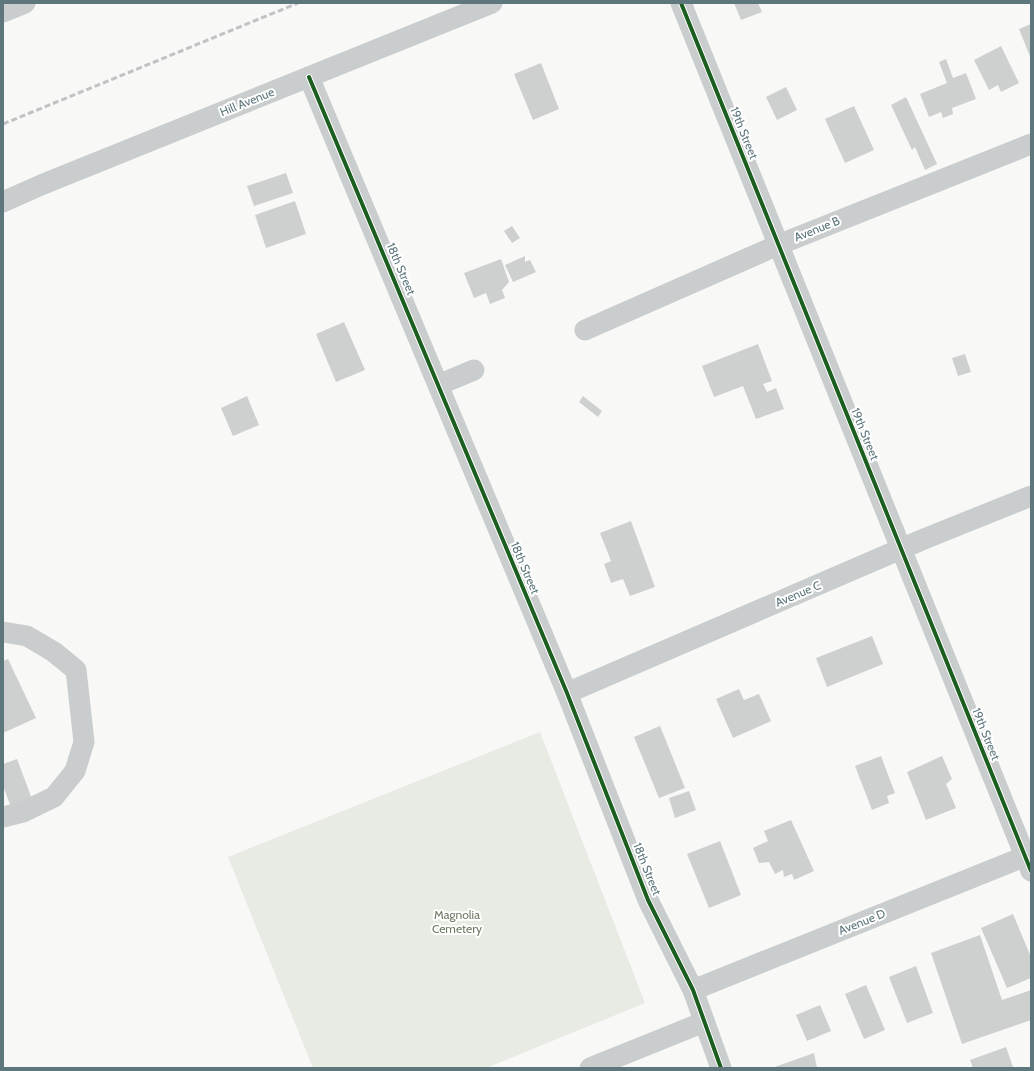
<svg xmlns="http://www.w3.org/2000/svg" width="1034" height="1071" font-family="Cabin,sans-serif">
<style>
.green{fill:#e8eae4}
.building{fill:#ced0d0}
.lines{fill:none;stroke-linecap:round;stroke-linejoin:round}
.minor{stroke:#cacdcd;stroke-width:21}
.rail{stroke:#c0c2c3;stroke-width:3;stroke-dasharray:6 3;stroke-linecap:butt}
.cycleway-casing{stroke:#fff;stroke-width:6}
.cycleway{stroke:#1b5e20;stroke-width:4}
.labels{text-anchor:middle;stroke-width:4;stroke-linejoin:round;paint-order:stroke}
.street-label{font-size:12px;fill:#5e777d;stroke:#fff}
.park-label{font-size:12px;fill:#6c7a62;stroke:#fff}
</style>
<rect width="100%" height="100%" fill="#f8f8f7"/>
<polygon class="green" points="540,732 645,1003 486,1068 313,1068 228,857"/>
<g class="building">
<polygon points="734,3 758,3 762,12 741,20"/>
<polygon points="1031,24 1031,59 1019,29"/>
<polygon points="1001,46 1019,83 1001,92 998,85 989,90 974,60"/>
<polygon points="946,59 953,78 966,73 976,99 952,108 953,114 943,118 941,112 929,117 920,94 947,83 939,62"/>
<polygon points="541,63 559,109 533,120 514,74"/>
<polygon points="786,87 797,110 777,120 766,97"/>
<polygon points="906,97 937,164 925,170 915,147 912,150 891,105"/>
<polygon points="854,106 874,150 845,163 825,119"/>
<polygon points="286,173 293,193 254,206 247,186"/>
<polygon points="295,201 306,234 266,248 255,215"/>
<polygon points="512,226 520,238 512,243 504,231"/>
<polygon points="525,256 525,262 530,260 536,272 513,282 505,265"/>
<polygon points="501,259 509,282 502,290 505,298 490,304 486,293 474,298 464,273"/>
<polygon points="344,322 365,370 336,382 316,334"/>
<polygon points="758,344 772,381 763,384 767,392 776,388 784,409 756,419 743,386 714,397 702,366"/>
<polygon points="965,354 971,372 958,376 952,358"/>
<polygon points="247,396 259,425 233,436 221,408"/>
<polygon points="583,396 602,411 598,417 579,402"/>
<polygon points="631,521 655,587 630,596 623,579 611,583 604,564 611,561 600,533"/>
<polygon points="872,636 883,664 827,687 816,658"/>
<polygon points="8,659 36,718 3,733 3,661"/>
<polygon points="739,689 744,700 759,694 771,721 733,738 716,699"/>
<polygon points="660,726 685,788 659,798 634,737"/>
<polygon points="881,756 895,793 887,796 889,803 872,810 855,766"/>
<polygon points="942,756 952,779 946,784 956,808 926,820 907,772"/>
<polygon points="17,759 32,799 11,807 3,786 3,764"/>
<polygon points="689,791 696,810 675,818 669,798"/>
<polygon points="791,820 814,871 794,880 792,874 784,877 783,870 775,874 769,862 759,863 753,848 768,841 764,831"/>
<polygon points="720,841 741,895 709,908 687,854"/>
<polygon points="1013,914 1031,957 1031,978 1007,988 981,928"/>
<polygon points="980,935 1002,1000 1031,990 1031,1020 962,1044 931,953"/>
<polygon points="916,966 933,1013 907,1023 889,977"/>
<polygon points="866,985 885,1030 864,1039 845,994"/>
<polygon points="820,1005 831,1031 807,1041 796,1015"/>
<polygon points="1006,1047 1013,1067 1010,1068 973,1068 970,1060"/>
<polygon points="814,1053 817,1068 772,1068"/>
</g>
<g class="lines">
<g class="minor">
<polyline points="681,3 1031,871"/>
<polyline points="3,12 25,3"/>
<polyline points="309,77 567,693 648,900 693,990 721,1068"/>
<polyline points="3,202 41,185 492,3"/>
<polyline points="585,330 778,245 1031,144"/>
<polyline points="438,385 474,370"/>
<polyline points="3,632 27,636 54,652 76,670 84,742 75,771 54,797 23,812 3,817"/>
<polyline points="567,693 924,539 1031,496"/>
<polyline points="693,990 1031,854"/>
<polyline points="590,1068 704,1022"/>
</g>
<polyline class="rail" points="3,124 298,3"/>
<defs>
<g id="cycleway">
<polyline points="681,3 1031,871"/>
<polyline points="309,77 567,693 648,900 693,990 721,1068"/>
</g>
</defs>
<use href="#cycleway" class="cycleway-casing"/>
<use href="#cycleway" class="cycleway"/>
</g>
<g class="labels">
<g class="street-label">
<text transform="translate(247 102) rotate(-22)" y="4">Hill Avenue</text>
<text transform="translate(744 133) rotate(68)" y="4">19th Street</text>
<text transform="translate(817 229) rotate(-22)" y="4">Avenue B</text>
<text transform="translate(401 269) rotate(67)" y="4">18th Street</text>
<text transform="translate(865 434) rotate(68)" y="4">19th Street</text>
<text transform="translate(525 568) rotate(67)" y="4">18th Street</text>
<text transform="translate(798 594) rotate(-23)" y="4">Avenue C</text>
<text transform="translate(986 734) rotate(68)" y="4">19th Street</text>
<text transform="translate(647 869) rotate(68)" y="4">18th Street</text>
<text transform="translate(862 922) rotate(-22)" y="4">Avenue D</text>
</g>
<g class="park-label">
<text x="457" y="919">Magnolia<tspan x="457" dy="14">Cemetery</tspan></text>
</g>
</g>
<rect width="1034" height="1071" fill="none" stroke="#5e777d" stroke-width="8"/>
</svg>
